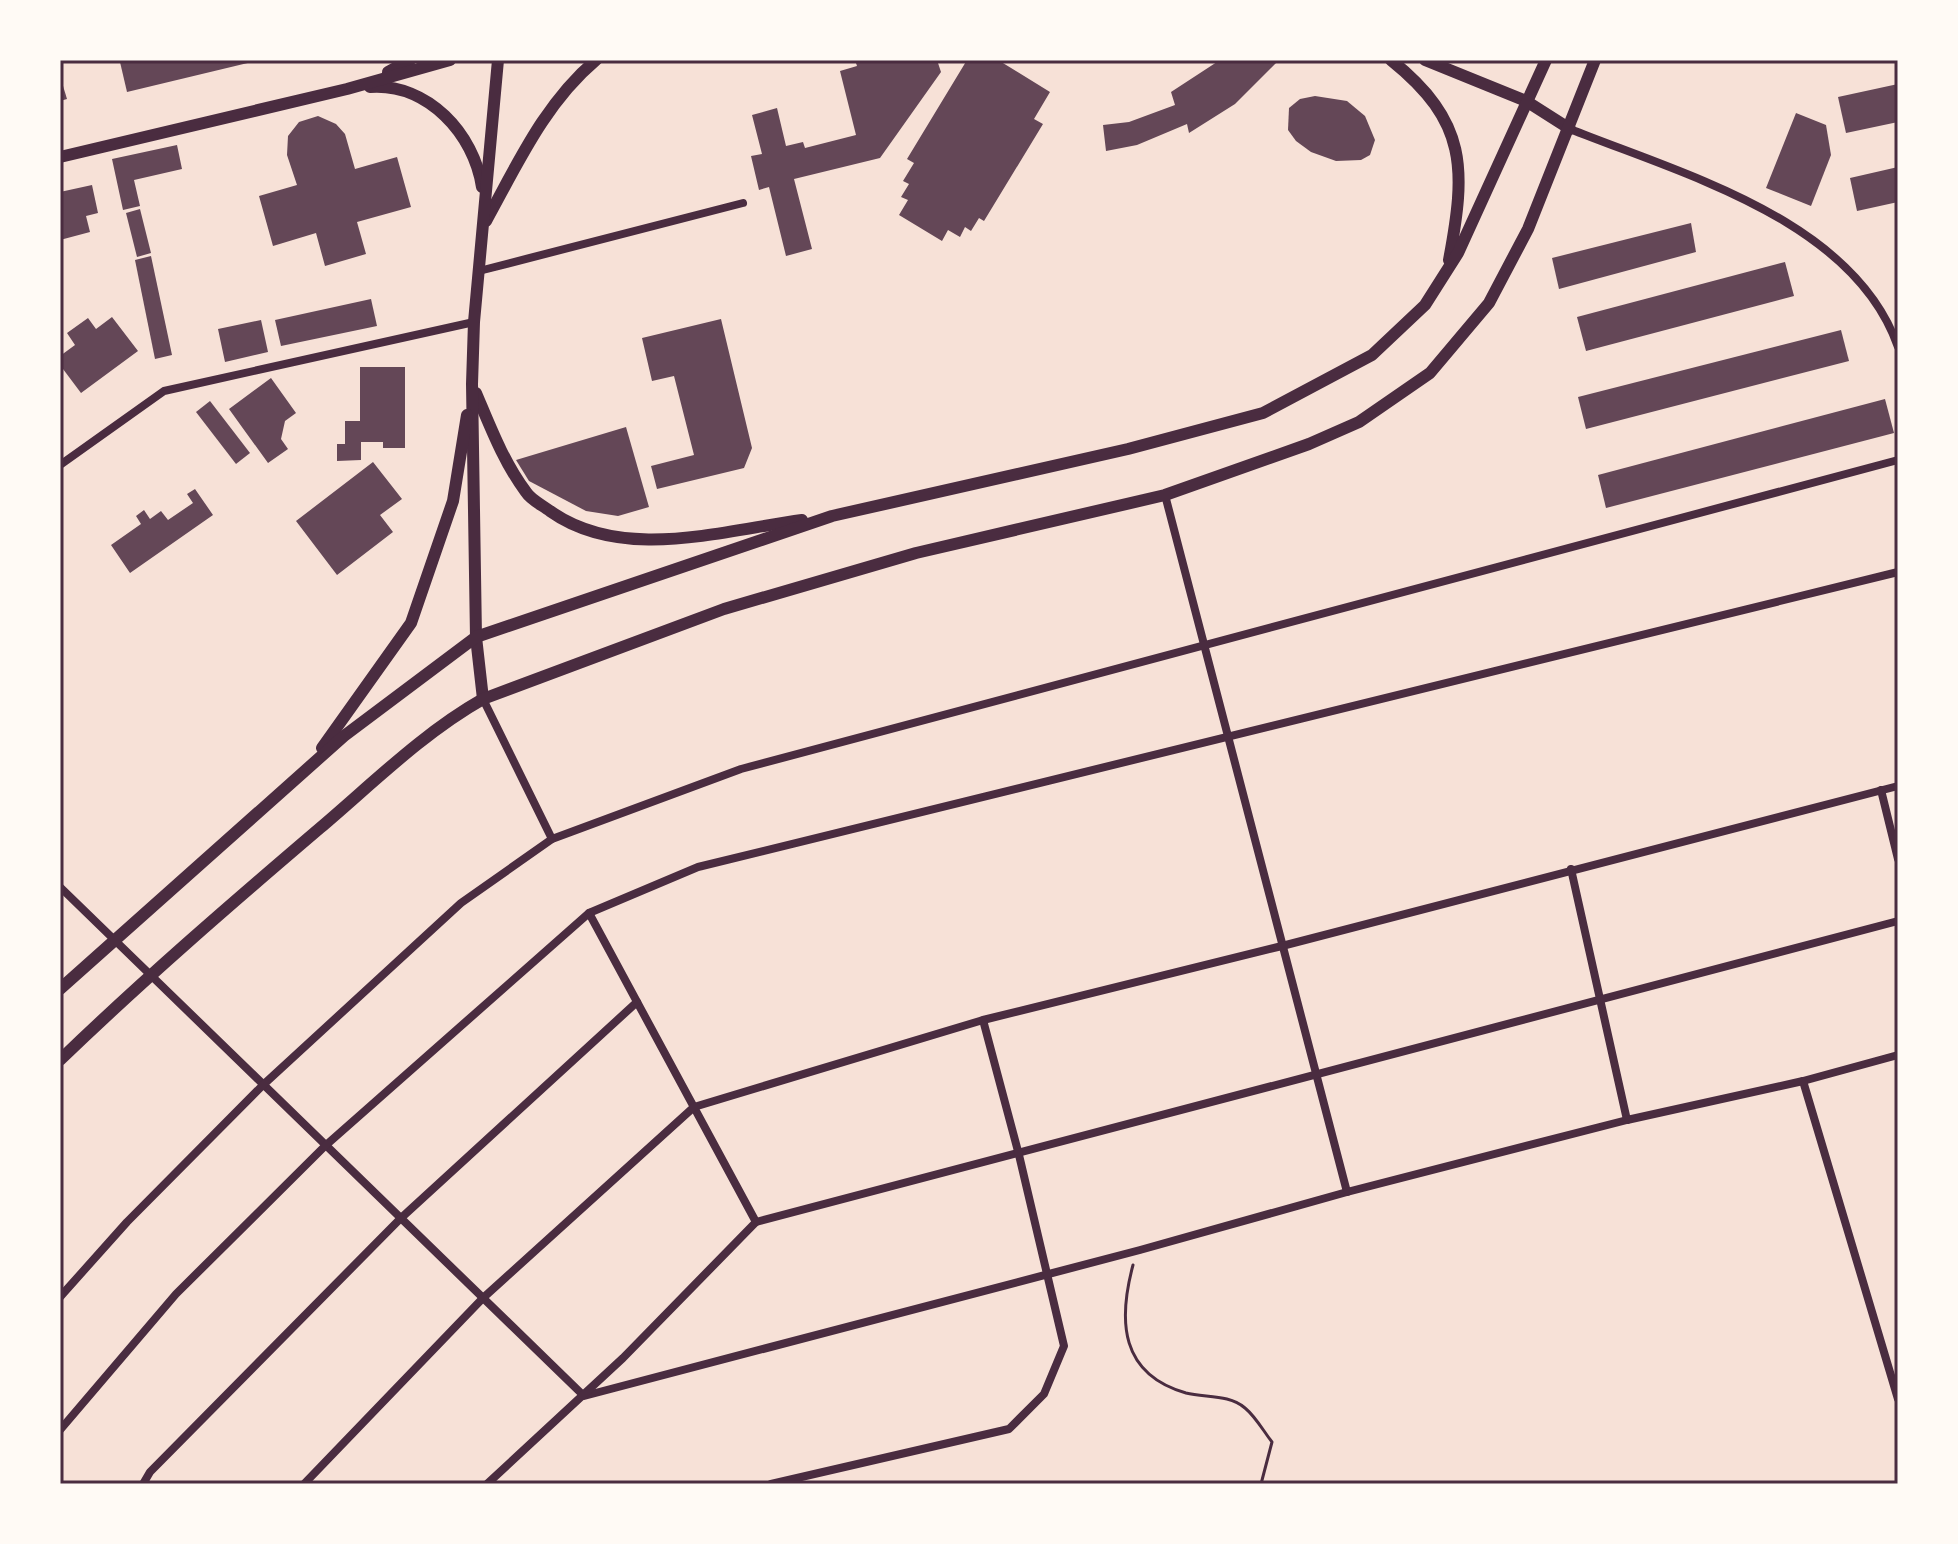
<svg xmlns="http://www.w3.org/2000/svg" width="1958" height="1544" font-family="Raleway,sans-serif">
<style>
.building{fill:#644757}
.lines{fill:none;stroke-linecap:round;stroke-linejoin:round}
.path{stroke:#4a2c40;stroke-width:3}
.minor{stroke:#4a2c40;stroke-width:8}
.tertiary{stroke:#4a2c40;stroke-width:12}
.neatline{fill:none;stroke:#4a2c40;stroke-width:3}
</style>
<rect width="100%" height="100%" fill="#f7e1d7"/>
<g class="building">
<polygon points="129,60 256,60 256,61 127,92 120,62"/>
<polygon points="855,60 937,60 941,72 880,158 794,179 812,249 786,256 769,187 759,190 751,156 762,154 752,115 777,108 786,146 803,142 805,148 856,135 840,71 857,66"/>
<polygon points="967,60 998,60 1050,92 1034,119 1043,124 984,221 979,218 971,231 965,227 960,237 948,230 942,241 899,215 908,200 901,197 909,184 903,181 914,163 907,159"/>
<polygon points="1220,60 1279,60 1235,104 1189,133 1187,124 1137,145 1106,151 1103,125 1129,122 1175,105 1171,92"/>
<polygon points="60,76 67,99 60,101"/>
<polygon points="1898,84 1898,122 1846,133 1838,97"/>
<polygon points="1315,96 1347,101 1365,116 1375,140 1370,155 1361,160 1336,161 1311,152 1296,141 1288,130 1289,108 1300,99"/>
<polygon points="1796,113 1826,125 1831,155 1811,206 1766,188"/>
<polygon points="318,116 336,124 345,134 355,169 397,157 411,207 357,222 366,254 325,266 316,233 273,246 259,196 297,185 287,155 288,136 299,122"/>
<polygon points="177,145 182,169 134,180 140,206 123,210 112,159"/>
<polygon points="1898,167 1898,202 1857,211 1850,178"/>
<polygon points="92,185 98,213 86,216 90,232 60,240 60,192"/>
<polygon points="140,209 151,253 137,257 126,213"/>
<polygon points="1691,223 1696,252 1559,289 1552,258"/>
<polygon points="151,256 172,355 155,359 135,260"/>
<polygon points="1785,262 1794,296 1586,351 1577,317"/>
<polygon points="371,299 377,326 281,346 275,320"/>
<polygon points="112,317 138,351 81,393 60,365 60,356 75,345 67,333 88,318 96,329"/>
<polygon points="721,319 752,448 744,468 657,489 651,466 694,455 674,376 652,381 642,338"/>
<polygon points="261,320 268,352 225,362 218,329"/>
<polygon points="1841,330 1849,361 1586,429 1578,397"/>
<polygon points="360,367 405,367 405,448 383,448 383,442 361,442 361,460 337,461 337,444 345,444 345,421 360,421"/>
<polygon points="271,378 296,413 285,421 281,439 288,449 268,463 229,409"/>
<polygon points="1885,399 1894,433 1606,508 1598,475"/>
<polygon points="210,401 250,453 236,464 196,412"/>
<polygon points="626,427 649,507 618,516 586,511 529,481 516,460"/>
<polygon points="373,462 402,499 380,515 393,532 337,575 296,521"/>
<polygon points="195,489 213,515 130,573 111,545 141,524 136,516 144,510 150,519 161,511 168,520 193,503 187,494"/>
</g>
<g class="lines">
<path class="path" d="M1133 1265C1118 1321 1120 1374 1186 1393 1205 1398 1229 1394 1245 1408 1256 1417 1264 1432 1272 1442L1261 1484"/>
<g class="minor">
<path d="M1570 129C1682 174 1854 220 1898 347"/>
<polyline points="479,271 743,203"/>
<polyline points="60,465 164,391 474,322"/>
<polyline points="1165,495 1347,1192"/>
<polyline points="483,699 552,839"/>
<polyline points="1881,790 1898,859"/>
<polyline points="1571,869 1627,1120"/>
<polyline points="60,887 584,1396 1140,1250 1347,1192 1627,1120 1803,1081 1898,1055"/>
<polyline points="589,913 756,1222"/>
<polyline points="1803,1081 1898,1399"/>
<polyline points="756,1222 1898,921"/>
<polyline points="60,1297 127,1222 263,1085 461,903 552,839 741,769 1898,460"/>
<polyline points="60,1430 176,1294 325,1146 589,913 698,867 1898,572"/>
<polyline points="143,1484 150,1472 400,1219 637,1002"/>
<polyline points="304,1484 483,1298 694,1107 983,1020 1282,946 1898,786"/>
<polyline points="487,1484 623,1358 756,1222"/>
<polyline points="771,1484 1009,1429 1044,1394 1064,1346 1019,1155 983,1020"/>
</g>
<g class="tertiary">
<path d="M1391 60C1468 122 1466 169 1449 260"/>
<polyline points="1425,60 1526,101 1570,129"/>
<polyline points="388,72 410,60"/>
<path d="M370 87C428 83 474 134 482 187"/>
<polyline points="60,157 347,89 450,60"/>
<path d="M486 221C518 163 545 103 596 60"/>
<path d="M476 393C490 426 504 463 526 492 531 500 542 505 550 511 622 562 720 531 802 520"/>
<polyline points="483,699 476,637 472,384 474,322 498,60"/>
<polyline points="322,748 411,623 453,501 467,415"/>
<polyline points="60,989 344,736 476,637 832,516 1128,449 1263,413 1372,355 1425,305 1458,253 1546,60"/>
<path d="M60 1060C144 979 232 903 320 828 373 783 423 733 483 699L724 609 916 553 1165 495 1309 444 1359 422 1430 373 1489 303 1528 229 1595 60"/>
</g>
</g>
<rect width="1958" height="1544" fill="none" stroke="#fffaf5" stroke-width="124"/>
<rect x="62" y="62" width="1834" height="1420" class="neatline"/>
</svg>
